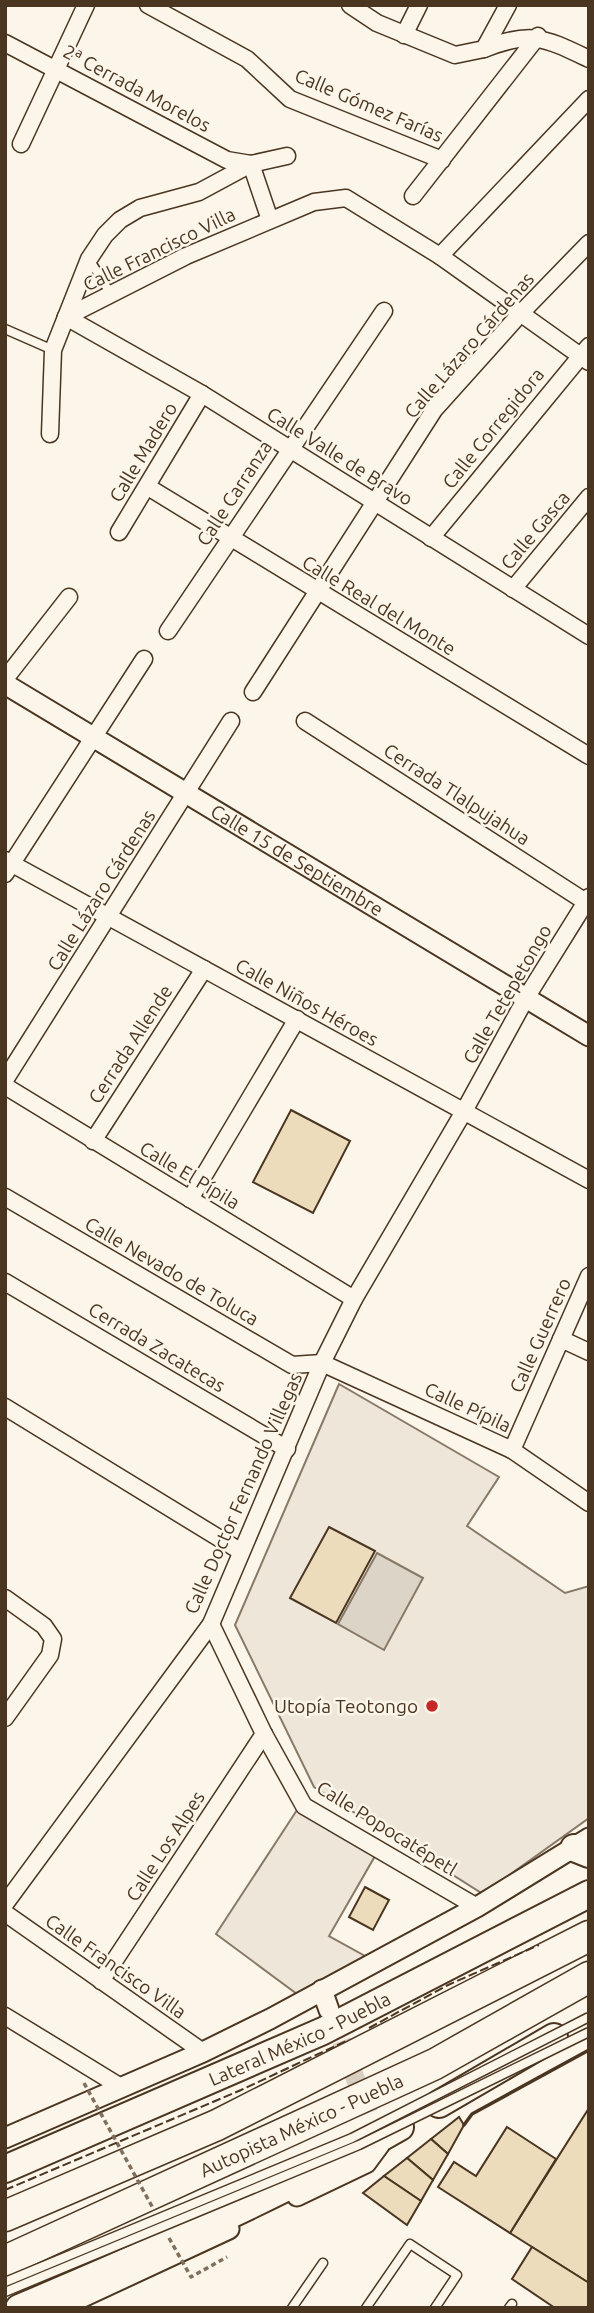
<svg xmlns="http://www.w3.org/2000/svg" width="594" height="2313" font-family="Ubuntu,sans-serif">
<style>
.green{fill:#ede6d9;stroke:#887966;stroke-width:2}
.water{fill:#dcd4c6;stroke:#887966;stroke-width:2}
.building{fill:#ecdcbc;stroke:#4a3520;stroke-width:2}
.lines{fill:none;stroke-linecap:round;stroke-linejoin:round}
.tertiary-tunnel{stroke:#d8cfc1;stroke-width:19;stroke-dasharray:19 10;stroke-linecap:butt}
.service-casing{stroke:#4a3520;stroke-width:11}
.minor-casing{stroke:#4a3520;stroke-width:19}
.tertiary-casing{stroke:#4a3520;stroke-width:23}
.trunk-casing{stroke:#4a3520;stroke-width:30}
.motorway-casing{stroke:#4a3520;stroke-width:33}
.service{stroke:#fbf6e9;stroke-width:8}
.minor{stroke:#fbf6e9;stroke-width:16}
.tertiary{stroke:#fbf6e9;stroke-width:19}
.trunk{stroke:#fbf6e9;stroke-width:26}
.motorway{stroke:#fbf6e9;stroke-width:30}
.service-bridge-casing{stroke:#4a3520;stroke-width:11;stroke-linecap:butt}
.path-bridge{stroke:#7f6f5c;stroke-width:3.5;stroke-dasharray:5 3.5;stroke-linecap:butt}
.service-bridge{stroke:#fbf6e9;stroke-width:8}
.fence{stroke:#4a3520;stroke-width:2;stroke-dasharray:9 3.5;stroke-linecap:butt}
.wall{stroke:#4a3520;stroke-width:3.5}
.poi-dot{fill:#c62828;stroke:#fbf6e9;stroke-width:2.5}
.labels{text-anchor:middle;stroke-width:5;stroke-linejoin:round;paint-order:stroke}
.street-label{font-size:19px;fill:#4a3520;stroke:#fbf6e9}
.poi-label{font-size:19px;fill:#4a3520;stroke:#fbf6e9;text-anchor:end}
</style>
<rect width="100%" height="100%" fill="#fbf6e9"/>
<g class="green">
<polygon points="339,1384 499,1477 467,1526 565,1593 589,1586 589,1818 483,1894 314,1787 235,1625"/>
<polygon points="297,1810 375,1856 329,1936 365,1956 297,1994 216,1934"/>
</g>
<polygon class="water" points="377,1553 423,1578 384,1650 338,1624"/>
<g class="building">
<polygon points="291,1110 350,1141 313,1213 253,1182"/>
<polygon points="329,1527 375,1551 336,1623 290,1598"/>
<polygon points="365,1887 389,1900 373,1930 349,1917"/>
<polygon points="589,2108 589,2283 510,2233"/>
<polygon points="459,2117 464,2125 448,2154 431,2139"/>
<polygon points="507,2127 556,2159 510,2233 438,2187 454,2162 476,2176"/>
<polygon points="431,2139 448,2154 433,2180 407,2158"/>
<polygon points="407,2158 433,2180 421,2201 384,2176"/>
<polygon points="384,2176 421,2201 407,2225 363,2193"/>
<polygon points="532,2247 589,2283 589,2308 555,2308 512,2279"/>
</g>
<g class="lines">
<polyline class="tertiary-tunnel" points="331,2014 380,2144"/>
<defs>
<g id="service">
<polyline points="89,259 112,296"/>
<polyline points="5,329 53,350"/>
<polyline points="292,2308 323,2263"/>
<polyline points="366,2308 410,2244 457,2275 435,2308"/>
<polyline points="509,2308 512,2304"/>
</g>
<g id="minor">
<polyline points="148,5 247,59 290,99 442,160"/>
<polyline points="350,5 377,23 455,55 484,49 508,5"/>
<polyline points="404,35 419,5"/>
<polyline points="5,43 227,160 251,164"/>
<path d="M484 49C531 30 545 38 589 59"/>
<polyline points="21,144 86,5"/>
<polyline points="251,164 270,220"/>
<polyline points="413,196 538,36"/>
<polyline points="440,256 589,99"/>
<polyline points="66,317 202,394 589,636"/>
<polyline points="66,317 186,256 314,202 346,198 440,256 589,362"/>
<polyline points="50,434 53,350 89,259 105,235 120,220 140,208 199,192 251,164 287,156"/>
<polyline points="148,487 589,756"/>
<polyline points="119,532 202,394"/>
<polyline points="431,538 589,346"/>
<polyline points="513,589 589,497"/>
<polyline points="168,631 384,311"/>
<polyline points="5,679 69,597"/>
<polyline points="253,692 434,410 520,314 589,243"/>
<polyline points="305,721 589,904"/>
<polyline points="5,860 589,1180"/>
<polyline points="5,874 144,659"/>
<polyline points="5,1080 231,721"/>
<polyline points="5,1086 354,1299"/>
<polyline points="93,1141 204,969"/>
<polyline points="5,1197 292,1365 322,1363 512,1450 589,1503"/>
<polyline points="190,1199 297,1019"/>
<polyline points="5,1282 287,1449"/>
<polyline points="561,1339 589,1352"/>
<polyline points="5,1407 240,1551"/>
<polyline points="512,1450 589,1276"/>
<polyline points="5,1598 44,1626 53,1639 50,1655 5,1718"/>
<polyline points="211,1624 264,1734 304,1806 477,1907"/>
<polyline points="5,1904 211,1624 322,1363 354,1299 463,1113 526,998 589,897"/>
<polyline points="5,1913 203,2052"/>
<polyline points="101,1981 264,1734"/>
<polyline points="5,2016 121,2087"/>
</g>
<g id="tertiary">
<path id="s1" d="M5 684 589 1036"/>
<polyline points="322,1990 329,2010"/>
<polyline points="5,2138 203,2052 270,2019 477,1907 589,1838"/>
<polyline points="297,2196 366,2163 380,2144"/>
<polyline points="59,2308 229,2229"/>
</g>
<g id="trunk">
<polyline points="574,1848 589,1854"/>
<polyline points="439,2104 554,2037"/>
<path id="s2" d="M5 2169 323 2031 589 1894"/>
<path d="M19 2308C149 2253 278 2197 400 2127"/>
</g>
<g id="motorway">
<polyline points="5,2216 217,2125 589,1936"/>
<path id="s3" d="M5 2261 435 2064 589 1977"/>
</g>
</defs>
<use href="#service" class="service-casing"/>
<use href="#minor" class="minor-casing"/>
<use href="#tertiary" class="tertiary-casing"/>
<use href="#trunk" class="trunk-casing"/>
<use href="#motorway" class="motorway-casing"/>
<use href="#service" class="service"/>
<use href="#minor" class="minor"/>
<use href="#tertiary" class="tertiary"/>
<use href="#trunk" class="trunk"/>
<use href="#motorway" class="motorway"/>
<defs>
<g id="service-bridge">
<polyline points="5,2282 352,2138 589,2017"/>
<polyline points="5,2292 359,2145 589,2032"/>
</g>
</defs>
<use href="#service-bridge" class="service-bridge-casing"/>
<g class="path-bridge">
<polyline points="84,2083 154,2210"/>
<polyline points="169,2238 191,2277 227,2257"/>
</g>
<use href="#service-bridge" class="service-bridge"/>
<g class="fence">
<polyline points="369,2028 448,1985 539,1945"/>
<polyline points="5,2190 241,2090 346,2041"/>
</g>
<polyline class="wall" points="464,2125 472,2114 589,2050"/>
</g>
<circle class="poi-dot" cx="432" cy="1706" r="7"/>
<g class="labels">
<g class="street-label">
<text transform="translate(137 88) rotate(28)" y="7">2ª Cerrada Morelos</text>
<text transform="translate(369 105) rotate(23)" y="7">Calle Gómez Farías</text>
<text transform="translate(159 249) rotate(-26)" y="7">Calle Francisco Villa</text>
<text transform="translate(469 345) rotate(-49)" y="7">Calle Lázaro Cárdenas</text>
<text transform="translate(493 428) rotate(-51)" y="7">Calle Corregidora</text>
<text transform="translate(143 452) rotate(-59)" y="7">Calle Madero</text>
<text transform="translate(340 456) rotate(32)" y="7">Calle Valle de Bravo</text>
<text transform="translate(234 493) rotate(-57)" y="7">Calle Carranza</text>
<text transform="translate(535 530) rotate(-50)" y="7">Calle Gasca</text>
<text transform="translate(379 605) rotate(31)" y="7">Calle Real del Monte</text>
<text transform="translate(457 794) rotate(33)" y="7">Cerrada Tlalpujahua</text>
<text dy="7" stroke="none"><textPath href="#s1" startOffset="341">Calle 15 de Septiembre</textPath></text>
<text transform="translate(101 890) rotate(-58)" y="7">Calle Lázaro Cárdenas</text>
<text transform="translate(507 994) rotate(-60)" y="7">Calle Tetepetongo</text>
<text transform="translate(307 1002) rotate(29)" y="7">Calle Niños Héroes</text>
<text transform="translate(130 1044) rotate(-57)" y="7">Cerrada Allende</text>
<text transform="translate(190 1175) rotate(31)" y="7">Calle El Pípila</text>
<text transform="translate(172 1271) rotate(30)" y="7">Calle Nevado de Toluca</text>
<text transform="translate(540 1335) rotate(-66)" y="7">Calle Guerrero</text>
<text transform="translate(157 1347) rotate(31)" y="7">Cerrada Zacatecas</text>
<text transform="translate(468 1407) rotate(25)" y="7">Calle Pípila</text>
<text transform="translate(243 1493) rotate(-66)" y="7">Calle Doctor Fernando Villegas</text>
<text transform="translate(387 1828) rotate(32)" y="7">Calle Popocatépetl</text>
<text transform="translate(165 1846) rotate(-57)" y="7">Calle Los Alpes</text>
<text transform="translate(116 1966) rotate(35)" y="7">Calle Francisco Villa</text>
<text dy="7" stroke="none"><textPath href="#s2" startOffset="322">Lateral México - Puebla</textPath></text>
<text dy="7" stroke="none"><textPath href="#s3" startOffset="326">Autopista México - Puebla</textPath></text>
</g>
<g class="poi-label">
<text x="418" y="1713">Utopía Teotongo</text>
</g>
</g>
<rect width="594" height="2313" fill="none" stroke="#4a3520" stroke-width="14"/>
</svg>
